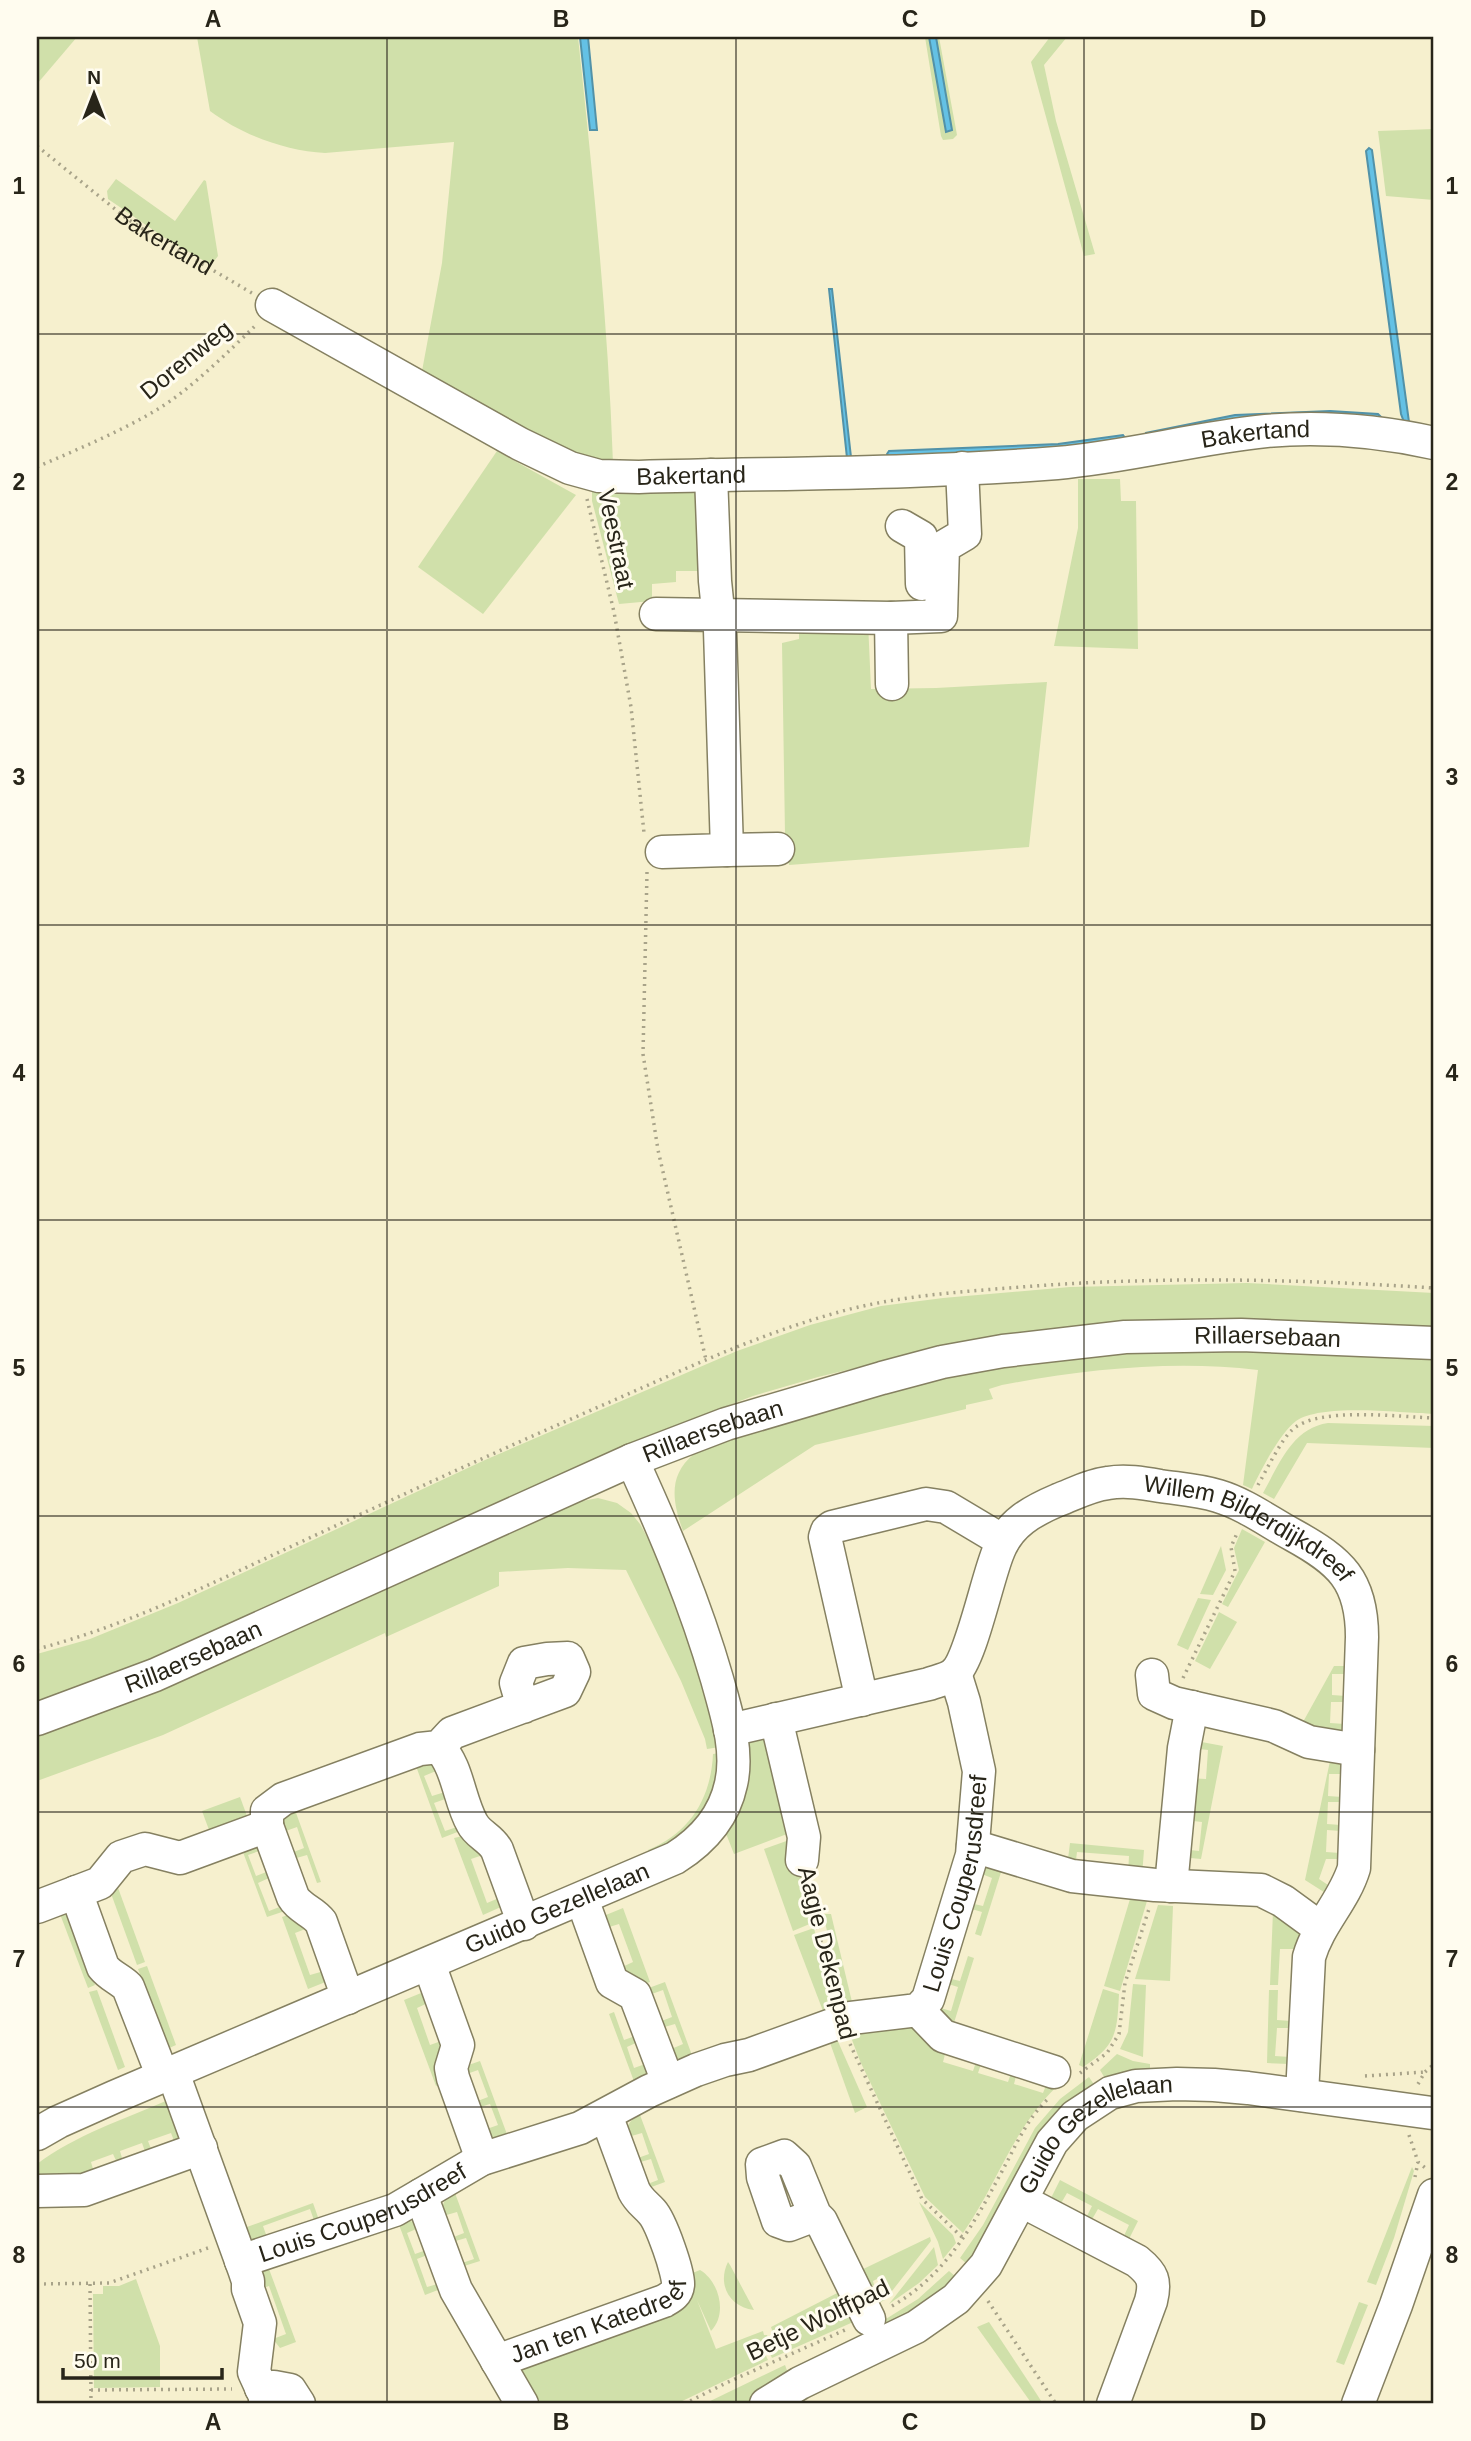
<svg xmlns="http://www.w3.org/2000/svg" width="1471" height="2441" font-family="Helvetica,sans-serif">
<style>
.green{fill:#d0e0aa}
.water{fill:#64c1e5;stroke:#5292a8;stroke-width:2}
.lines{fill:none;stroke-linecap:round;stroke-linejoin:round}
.minor-casing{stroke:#858061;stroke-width:35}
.path{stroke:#a8a389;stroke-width:3.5;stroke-dasharray:2 5;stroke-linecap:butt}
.minor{stroke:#fff;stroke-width:32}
.grid{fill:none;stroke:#282519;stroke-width:2;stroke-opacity:0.55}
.labels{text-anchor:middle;stroke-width:6;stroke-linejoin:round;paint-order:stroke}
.street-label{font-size:24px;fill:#282519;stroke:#fffcef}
.neatline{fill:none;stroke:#282519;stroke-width:2.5}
.grid-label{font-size:23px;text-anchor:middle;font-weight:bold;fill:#282519}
</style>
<rect width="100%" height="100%" fill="#f6f0ce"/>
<g class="green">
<polygon points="37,37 77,37 37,84"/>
<path d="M197 37H578C593 178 608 321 613 463L593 468 422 371 442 263 454 142 325 153C286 151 242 135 210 111Z"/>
<polygon points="925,37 929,37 946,131 952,130 936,37 939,37 957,135 953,139 943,140 941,136"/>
<polygon points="1050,37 1067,37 1044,65 1056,121 1095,254 1084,256 1031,62"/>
<polygon points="1434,129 1434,200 1386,196 1378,131"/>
<polygon points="116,179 175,221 204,180 206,181 218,256 211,265 165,238 108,199 107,191"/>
<polygon points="497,451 576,495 483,614 418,567"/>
<polygon points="1078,479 1120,479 1121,501 1136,501 1138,649 1054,646 1078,528"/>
<polygon points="702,490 702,571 676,571 676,582 652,584 652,601 619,604 592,501 592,491"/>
<polygon points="868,622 871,689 936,688 1047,682 1029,847 789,865 785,834 782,643 799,639 799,624"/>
<polygon points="1247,1283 1434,1293 1434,1326 1349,1326 939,1348 818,1377 753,1396 659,1432 581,1465 156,1661 37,1707 37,1654 90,1639 178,1603 485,1460 737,1351 810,1325 881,1306 943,1298 1070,1287"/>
<path d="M1314 1350 1407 1359H1434V1414C1400 1413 1323 1403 1296 1421 1280 1433 1261 1470 1252 1489L1243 1485 1258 1370C1173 1360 1086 1369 1002 1385L989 1389 993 1399 966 1405V1409L815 1445 683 1531C673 1503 667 1476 694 1454L760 1429 920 1384 992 1368 1089 1352Z"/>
<path d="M1328 1423 1434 1426V1448L1307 1443 1274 1499 1263 1493C1279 1465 1292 1428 1328 1423Z"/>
<polygon points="598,1498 617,1503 631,1513 640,1524 658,1557 700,1667 720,1747 707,1749 705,1739 681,1681 626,1570 568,1568 499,1572 499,1586 386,1637 385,1633 163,1735 37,1781 37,1732 577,1502"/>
<polygon points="1242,1529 1265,1542 1228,1607 1222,1604 1239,1570 1234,1548"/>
<polygon points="1221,1546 1226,1570 1213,1595 1200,1594"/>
<polygon points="1198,1598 1211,1600 1188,1650 1177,1645"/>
<polygon points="1219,1612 1237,1622 1210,1669 1195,1661"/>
<polygon points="1334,1666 1347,1666 1347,1674 1332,1674 1332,1695 1346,1696 1346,1702 1331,1702 1330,1723 1345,1724 1345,1733 1316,1729 1303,1722"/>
<polygon points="771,1735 766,1744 787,1834 734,1854 725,1831 745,1741"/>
<polygon points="1191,1740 1223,1746 1201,1859 1180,1857 1181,1849 1199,1851 1202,1822 1184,1820 1188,1778 1206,1779 1208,1750 1191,1748"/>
<path d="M720 1753 714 1794 691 1830 651 1856 648 1850C690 1833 711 1798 713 1754Z"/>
<polygon points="1330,1761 1344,1761 1343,1774 1329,1774 1328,1796 1342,1797 1342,1802 1328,1802 1327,1824 1341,1825 1341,1831 1327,1830 1326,1852 1340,1853 1340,1859 1326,1859 1319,1879 1331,1887 1327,1894 1305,1880"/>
<polygon points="429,1763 437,1769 436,1771 424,1776 432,1796 445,1792 448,1798 434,1803 445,1831 457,1827 460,1831 442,1838 416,1766"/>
<polygon points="240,1797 250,1824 212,1838 202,1811"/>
<path d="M295 1810 321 1882 317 1883 307 1855 293 1859 291 1853 304 1848 297 1827 283 1832C281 1819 283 1816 295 1810Z"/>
<polygon points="463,1836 483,1855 471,1859 487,1903 499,1898 503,1906 483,1915 454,1838"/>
<polygon points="257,1838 262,1850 248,1855 256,1876 269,1871 271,1877 258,1883 269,1911 282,1906 285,1911 267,1917 240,1844"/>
<polygon points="792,1839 812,1923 793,1931 764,1849"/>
<polygon points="1070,1843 1144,1850 1142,1876 1128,1875 1129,1856 1077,1852 1076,1860 1068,1859"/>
<polygon points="982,1863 1002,1869 981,1936 975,1934 982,1912 968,1908 970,1903 983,1906 992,1878 979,1873"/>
<polygon points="117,1885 145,1962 137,1965 109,1888"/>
<polygon points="1130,1899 1147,1901 1120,1991 1104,1986"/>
<polygon points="1158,1905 1173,1906 1170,1981 1135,1979"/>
<polygon points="623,1908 650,1982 642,1985 620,1968 633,1962 619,1924 606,1928 601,1917"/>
<polygon points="1273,1911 1301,1932 1296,1949 1280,1949 1278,1985 1270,1985"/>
<polygon points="60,1914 66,1914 70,1918 95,1985 88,1988"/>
<polygon points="823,1914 831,1914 852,2002 844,2003"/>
<polygon points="288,1915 308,1928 295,1933 310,1975 324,1971 328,1981 308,1989 282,1917"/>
<polygon points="814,1928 832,2008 823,2011 794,1935"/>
<polygon points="968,1956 974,1958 953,2026 950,2024 937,2007 951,2011 958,1987 945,1983 947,1978 960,1981"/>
<polygon points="147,1966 176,2045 167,2049 138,1969"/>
<path d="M665 1982 693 2058C682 2062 675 2059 669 2050L683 2044 675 2024 661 2028 659 2022 672 2017 663 1990 649 1995 646 1989Z"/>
<polygon points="1133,1984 1146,1985 1143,2057 1120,2049 1128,2032"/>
<path d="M1103 1989 1119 1994C1117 2032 1117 2045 1083 2067L1079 2065Z"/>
<polygon points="97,1990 125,2067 118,2070 89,1992"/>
<polygon points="1269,1990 1278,1990 1277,2020 1291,2021 1291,2028 1277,2028 1275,2056 1290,2057 1289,2064 1267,2063"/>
<polygon points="426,1991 430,2002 417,2008 430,2045 444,2040 442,2084 436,2086 404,2000"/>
<polygon points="614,2012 624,2040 638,2035 640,2041 627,2047 634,2068 648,2063 646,2077 635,2084 609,2014"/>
<path d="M916 2026 947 2047 943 2062 973 2071 978 2056 983 2058 978 2073 1008 2082 1013 2067 1018 2069 1014 2084 1043 2093 1049 2078 1065 2079C1014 2123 1000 2180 963 2233L925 2197 860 2061 849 2032 860 2029Z"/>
<polygon points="836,2037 867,2107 855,2113 829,2040"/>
<polygon points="1117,2054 1133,2061 1150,2064 1150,2072 1106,2080 1100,2070"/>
<path d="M480 2061 508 2137C495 2141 492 2141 484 2130L498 2125 490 2104 477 2108 475 2102 488 2097 478 2070 464 2075 463 2067Z"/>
<polygon points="1089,2077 1095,2086 967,2264 960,2258 983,2225 1035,2128 1060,2099"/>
<path d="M168 2100 184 2143 176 2146 171 2133 148 2141 153 2154 147 2157 142 2143 120 2151 124 2165 119 2167 113 2154 91 2162 95 2176 37 2182V2164C75 2135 125 2119 168 2100Z"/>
<path d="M640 2115 665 2182 646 2189 645 2185 658 2180 651 2159 637 2163 635 2159 649 2154 642 2133 628 2137C625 2125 630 2120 640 2115Z"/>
<polygon points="1412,2167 1414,2171 1394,2238 1376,2285 1367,2282"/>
<polygon points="1060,2180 1138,2221 1128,2241 1123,2238 1129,2225 1098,2209 1091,2221 1086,2218 1092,2206 1067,2193 1060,2205 1050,2200"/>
<polygon points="455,2193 480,2261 464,2266 462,2263 474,2259 466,2238 452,2242 451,2238 464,2233 457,2212 443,2216 441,2209 445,2200"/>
<polygon points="919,2202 953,2235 956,2243 943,2259 938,2242"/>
<polygon points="313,2203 319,2220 315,2223 310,2209 263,2226 268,2240 254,2241 247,2235 244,2228"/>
<polygon points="405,2219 416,2223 421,2227 407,2233 415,2254 429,2249 430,2254 417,2259 427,2287 441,2283 443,2288 425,2295 398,2222"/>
<polygon points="930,2237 931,2241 885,2300 872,2306 866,2294 876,2289 878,2293 887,2288 881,2277 873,2281 874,2285 863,2290 857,2272"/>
<polygon points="934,2247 938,2265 919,2283 889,2304"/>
<path d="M728 2262 730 2265 754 2310C729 2307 717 2284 728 2262Z"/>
<polygon points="269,2269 296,2342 280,2348 273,2339 286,2334 269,2286 255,2291 255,2274"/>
<path d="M700 2270C719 2281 728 2314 711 2331L697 2300 716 2349 763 2331 764 2335H767L772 2348 764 2352 768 2360 676 2404H531L516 2371 685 2276Z"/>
<polygon points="949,2271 956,2277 945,2288 885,2331 881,2322 918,2299"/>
<polygon points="136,2279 160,2346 160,2387 94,2388 93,2294 103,2294 103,2286 119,2286"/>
<polygon points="845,2289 860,2319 772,2358 770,2354 779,2350 771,2327"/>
<polygon points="1359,2302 1368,2305 1344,2365 1336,2362"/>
<polygon points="989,2322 1036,2393 1043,2404 1032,2404 977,2327"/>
<polygon points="785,2365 789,2376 746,2404 704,2404"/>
</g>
<g class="water">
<polygon points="580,37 588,37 597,130 590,130"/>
<polygon points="929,37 936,37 952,130 946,132"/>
<polygon points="1369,148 1372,150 1409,422 1404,422 1401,414 1366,151"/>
<polygon points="829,289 832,289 851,457 847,458"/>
<polygon points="1330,411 1378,414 1382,418 1145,435 1146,433 1235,415"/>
<polygon points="1123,435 1126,439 1086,449 888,456 887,454 889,451 1058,444"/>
</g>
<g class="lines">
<defs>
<g id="minor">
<path id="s2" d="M272 305 520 444 570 468 599 476 639 477C778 473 918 474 1057 463 1127 457 1196 438 1266 431 1322 426 1379 431 1434 443"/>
<polyline points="902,526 921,537 922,584"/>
<polyline points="656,614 891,618 892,684"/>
<polyline points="891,618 941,616 943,547 965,534 962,468"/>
<polyline points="727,850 778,849"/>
<polyline points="662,852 727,850 720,630 715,581 711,475"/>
<polyline points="1152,1675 1154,1694 1174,1703 1274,1726 1309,1742 1358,1750"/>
<polyline points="862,1700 825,1537 827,1531 832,1527 926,1504 946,1507 1003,1541"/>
<path id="s3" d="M37 1719 155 1675 632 1460 726 1424 882 1378 942 1362 1003 1351 1125 1337 1241 1335 1434 1343"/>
<polyline points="776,1719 804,1837 802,1860"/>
<path id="s4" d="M730 1730 929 1684C937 1681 948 1679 954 1674 971 1660 988 1574 999 1550 1010 1523 1032 1511 1058 1500 1074 1494 1090 1485 1108 1483 1125 1480 1143 1483 1160 1486 1180 1489 1199 1490 1218 1496 1245 1504 1269 1522 1293 1535 1340 1561 1362 1580 1362 1637L1354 1868C1344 1901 1319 1923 1309 1957L1302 2095"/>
<path d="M439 1747C458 1767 459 1800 472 1823 478 1835 491 1838 497 1850L524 1924"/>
<path d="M267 1826 293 1897C300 1909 313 1911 321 1922L348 1998"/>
<polyline points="973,1846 1072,1876 1155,1885 1261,1890 1283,1901 1320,1928"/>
<polyline points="1171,1886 1184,1748 1192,1707"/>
<path d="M76 1892 103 1967C110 1976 120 1979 128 1987L163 2077"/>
<polyline points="582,1899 612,1982 635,1995 668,2082"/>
<polyline points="37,1907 100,1883 121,1857 145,1849 180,1858 267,1826 267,1811 283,1799 420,1749 439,1747 452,1733 565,1691 574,1672 568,1658 547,1659 524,1663 516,1683 523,1707"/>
<polyline points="429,1964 458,2045 451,2068 453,2078 482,2159"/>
<polyline points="918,2010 943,2036 1054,2072"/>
<polyline points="173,2073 244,2269 248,2281 248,2289 260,2323 254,2372 265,2396 265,2404"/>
<path id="s5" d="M37 2134 58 2122 114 2097 675 1858C702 1841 724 1817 731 1784 739 1750 726 1712 717 1679 695 1603 665 1532 632 1460"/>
<polyline points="37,2191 84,2190 201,2148"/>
<polyline points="421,2195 456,2290 522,2404"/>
<path d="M1022 2201 1137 2261C1153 2274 1156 2281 1151 2301L1113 2404"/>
<polyline points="815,2215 789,2225 778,2221 763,2177 762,2164 784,2156 795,2166 815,2215 821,2221 869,2319"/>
<path id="s6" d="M241 2261 395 2210 482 2159 580 2128 649 2091 696 2070 725 2060 749 2055 851 2018 918 2010 928 1999 972 1855 979 1771 964 1702 955 1673"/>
<path id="s7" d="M497 2361 664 2301C671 2297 677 2294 678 2285 679 2273 661 2222 652 2212 645 2204 639 2201 634 2191L606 2115"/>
<polyline points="261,2388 274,2387 290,2390 299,2404"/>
<path id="s8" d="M766 2404 800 2383 916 2327 956 2299 986 2265 1052 2142 1075 2116 1110 2093 1136 2086 1177 2084 1214 2085 1248 2088 1432 2113"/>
<polyline points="1358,2404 1396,2305 1434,2195"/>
</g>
</defs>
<use href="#minor" class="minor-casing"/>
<g class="path">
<path id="s1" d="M37 146 126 218 149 233 252 293"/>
<path d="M37 467C78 449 120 432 158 409 191 389 228 352 256 325"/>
<polyline points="587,499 614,612 631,707 644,833"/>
<polyline points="647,872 643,1054 658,1150 706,1360"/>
<path d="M1258 1485C1266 1471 1281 1440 1292 1430 1317 1406 1399 1417 1434 1418"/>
<path d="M37 1649C130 1625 216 1581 303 1541 408 1492 513 1444 619 1398 689 1367 758 1335 832 1314 893 1296 958 1292 1021 1287 1160 1276 1296 1279 1434 1288"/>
<polyline points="1183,1678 1235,1571 1231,1547 1238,1531"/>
<polyline points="808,1886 834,1997"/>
<polyline points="850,2044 922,2199 964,2239"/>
<polyline points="1080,2073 1107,2053 1119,2034 1125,1983 1149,1909"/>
<polyline points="1365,2076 1425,2072"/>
<polyline points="1418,2084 1425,2072 1434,2064"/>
<polyline points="1409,2135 1418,2162 1428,2170"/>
<polyline points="1415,2177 1418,2162"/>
<polyline points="37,2284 109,2283 208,2248"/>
<polyline points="90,2284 91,2404"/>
<polyline points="988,2301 1056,2404"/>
<path d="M892 2306C950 2273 978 2216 1008 2160 1019 2138 1031 2114 1050 2097"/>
<polyline points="91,2390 232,2389"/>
<polyline points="684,2404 726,2383 845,2330"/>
</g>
<use href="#minor" class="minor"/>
</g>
<path class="grid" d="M387 37V2404M736 37V2404M1084 37V2404M37 334H1434M37 630H1434M37 925H1434M37 1220H1434M37 1516H1434M37 1812H1434M37 2107H1434"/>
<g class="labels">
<g class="street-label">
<text dy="8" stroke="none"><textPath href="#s1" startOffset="159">Bakertand</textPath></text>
<text transform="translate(186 360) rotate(-39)" y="8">Dorenweg</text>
<text dy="8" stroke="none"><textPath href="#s2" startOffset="1029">Bakertand</textPath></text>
<text dy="8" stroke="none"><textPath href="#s2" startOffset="462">Bakertand</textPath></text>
<text transform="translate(616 539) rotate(78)" y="8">Veestraat</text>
<text dy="8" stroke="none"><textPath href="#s3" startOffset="1302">Rillaersebaan</textPath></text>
<text dy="8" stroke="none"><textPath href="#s3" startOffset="735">Rillaersebaan</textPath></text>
<text dy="8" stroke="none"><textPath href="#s4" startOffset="648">Willem Bilderdijkdreef</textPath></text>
<text dy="8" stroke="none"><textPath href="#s3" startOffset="168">Rillaersebaan</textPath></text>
<text dy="8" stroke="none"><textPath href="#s6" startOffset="861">Louis Couperusdreef</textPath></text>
<text dy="8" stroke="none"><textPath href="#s5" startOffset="567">Guido Gezellelaan</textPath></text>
<text transform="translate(827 1953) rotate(76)" y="8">Aagje Dekenpad</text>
<text dy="8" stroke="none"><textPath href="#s8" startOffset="444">Guido Gezellelaan</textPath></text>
<text dy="8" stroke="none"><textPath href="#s6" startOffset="131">Louis Couperusdreef</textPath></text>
<text dy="8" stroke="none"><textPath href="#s7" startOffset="110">Jan ten Katedreef</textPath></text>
<text transform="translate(818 2320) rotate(-26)" y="8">Betje Wolffpad</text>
</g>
</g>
<rect width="1471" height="2441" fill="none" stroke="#fffcef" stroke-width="77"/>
<g transform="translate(94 94)" stroke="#fffcef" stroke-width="5" paint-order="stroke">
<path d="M0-5L12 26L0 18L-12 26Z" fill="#282519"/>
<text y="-10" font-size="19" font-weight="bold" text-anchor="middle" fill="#282519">N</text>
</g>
<path d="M63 2368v10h159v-10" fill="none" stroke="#282519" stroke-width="3.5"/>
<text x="74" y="2368" font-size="21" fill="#282519" stroke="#fffcef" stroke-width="5" paint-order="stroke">50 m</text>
<rect x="38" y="38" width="1394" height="2364" class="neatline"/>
<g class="grid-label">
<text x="213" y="27">A</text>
<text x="561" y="27">B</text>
<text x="910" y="27">C</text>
<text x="1258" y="27">D</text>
<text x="19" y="194">1</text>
<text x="1452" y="194">1</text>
<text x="19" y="490">2</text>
<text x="1452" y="490">2</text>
<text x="19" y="785">3</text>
<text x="1452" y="785">3</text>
<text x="19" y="1081">4</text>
<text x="1452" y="1081">4</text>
<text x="19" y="1376">5</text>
<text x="1452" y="1376">5</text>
<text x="19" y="1672">6</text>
<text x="1452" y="1672">6</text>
<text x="19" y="1967">7</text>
<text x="1452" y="1967">7</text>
<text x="19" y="2263">8</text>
<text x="1452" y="2263">8</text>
<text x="213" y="2430">A</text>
<text x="561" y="2430">B</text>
<text x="910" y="2430">C</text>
<text x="1258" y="2430">D</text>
</g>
</svg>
